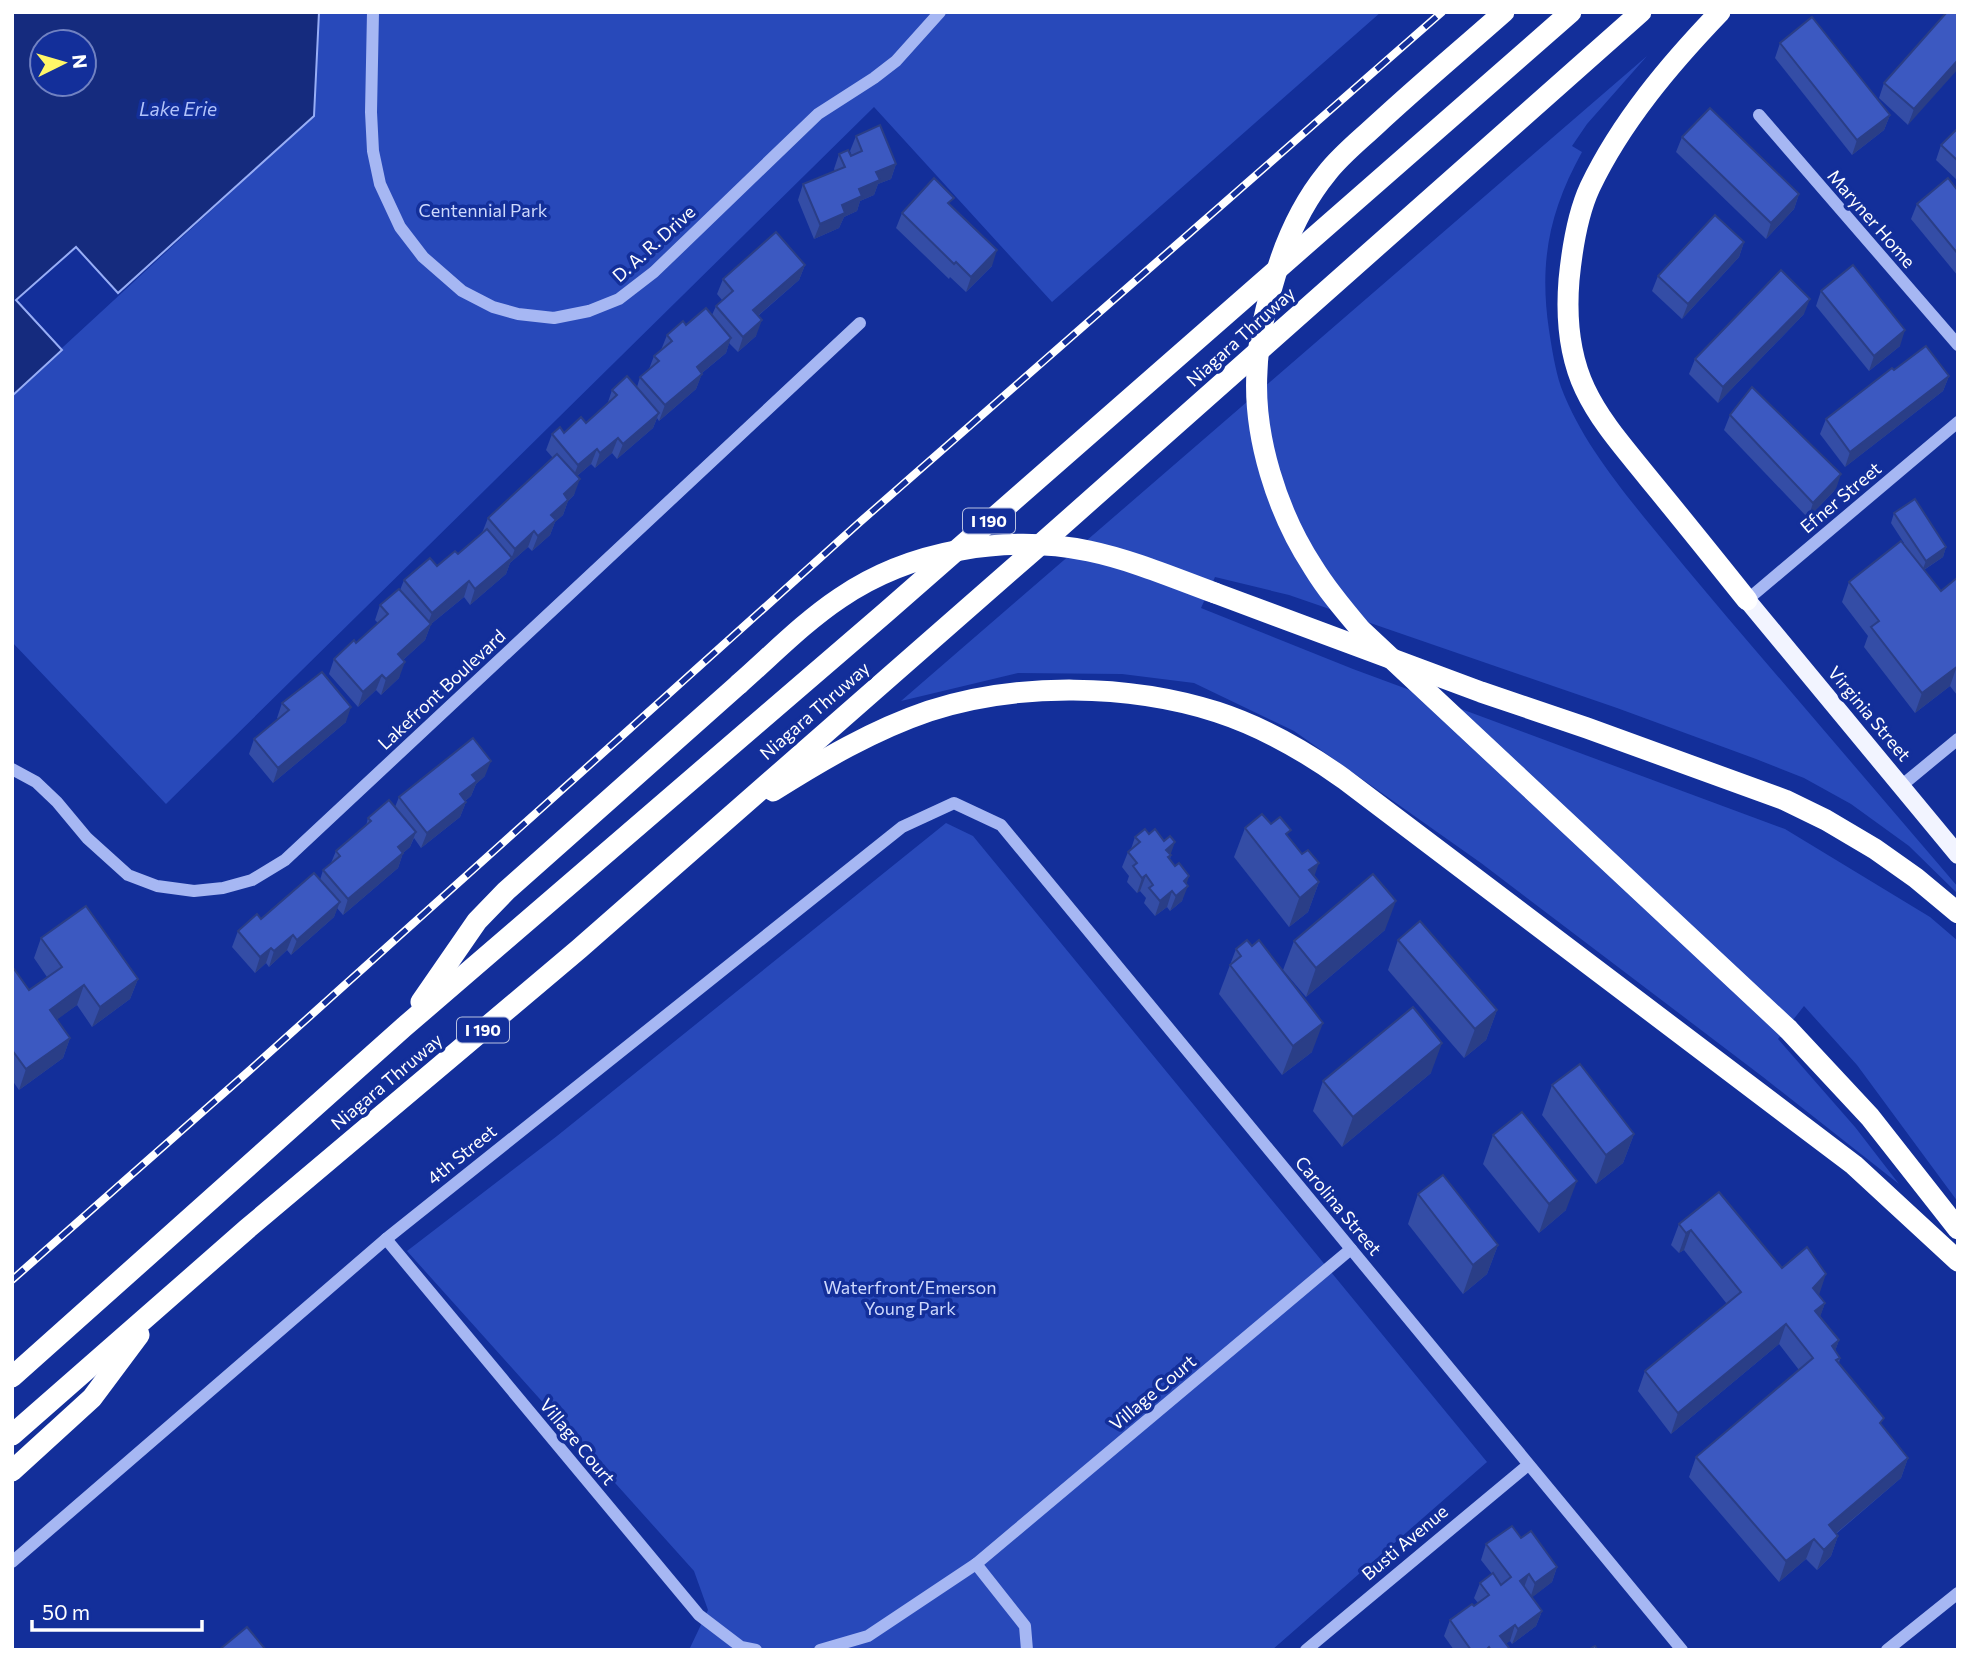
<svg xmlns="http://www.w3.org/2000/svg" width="1970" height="1662" font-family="Commissioner,sans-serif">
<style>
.green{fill:#2849ba}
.water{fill:#152b7e;stroke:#98aef6;stroke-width:2;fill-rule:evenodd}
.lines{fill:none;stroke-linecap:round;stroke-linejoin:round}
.minor{stroke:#a6b7f3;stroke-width:12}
.major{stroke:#f2f4ff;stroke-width:18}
.highway{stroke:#fff;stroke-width:21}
.rail-casing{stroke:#fff;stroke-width:8}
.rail{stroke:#132f9a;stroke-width:5;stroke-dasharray:16;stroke-linecap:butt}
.highway-bridge{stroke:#fff;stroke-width:21}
.wall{fill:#344da6}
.shaded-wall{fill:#2a3e87}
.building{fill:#3c59c1;stroke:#2a3e87;stroke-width:2}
.labels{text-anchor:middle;stroke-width:7;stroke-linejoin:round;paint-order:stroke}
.shield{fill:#132f9a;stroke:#b8c1e1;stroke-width:2}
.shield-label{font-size:16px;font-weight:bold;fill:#fff}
.park-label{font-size:18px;fill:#ced9fd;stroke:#132f9a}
.street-label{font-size:18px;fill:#fff;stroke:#132f9a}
.water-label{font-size:19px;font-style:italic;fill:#b2c3fa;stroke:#132f9a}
</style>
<rect width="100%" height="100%" fill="#132f9a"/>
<g class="green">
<polygon points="313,12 1381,12 1052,302 874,107 166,804 12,642 12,394 303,126"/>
<path d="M1647 56 1587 124 1572 146 1582 152C1549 212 1539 262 1549 330 1552 349 1555 369 1561 387 1579 435 1611 476 1643 516 1671 550 1699 584 1727 617 1804 707 1881 797 1958 887V894L1909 846 1851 804 1804 778 1756 759 1617 708 1289 595 1215 577 1201 608 1353 669 1785 829 1930 917 1958 941V1202L1857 1065 1804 1006 1778 1039 1855 1127 1899 1184 1763 1077 1481 863 1294 731 1194 683 1122 674 1018 673 901 701Z"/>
<polygon points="946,823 973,836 1487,1462 1272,1650 689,1650 708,1610 694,1571 407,1251 557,1136"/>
</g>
<path class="water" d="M12 12H319L314 116 118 293 76 247 16 300 62 350 12 396ZM42 42H84V84H42Z"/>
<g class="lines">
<g class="minor">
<polyline points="373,12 371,112 373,151 380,184 400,227 423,257 462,291 493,307 518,314 554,318 589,311 619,299 654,272 818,114 874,78 896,61 940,12"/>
<polyline points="1759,115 1958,345"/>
<polyline points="1747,600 1958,422"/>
<polyline points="12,769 36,782 57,802 87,838 128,875 157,886 194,891 223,888 252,880 285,860 860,323"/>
<polyline points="1901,786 1958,739"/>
<polyline points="386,1239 699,1615 741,1647 756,1650"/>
<polyline points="12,1562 386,1239 902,827 954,803 1001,825 1682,1650"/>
<polyline points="976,1564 1025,1626 1027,1650"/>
<polyline points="820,1650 868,1636 976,1564 1351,1249"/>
<polyline points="1306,1650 1528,1465"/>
<polyline points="1887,1650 1958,1593"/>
</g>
<polyline class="major" points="1747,600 1958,855"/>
<g class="highway">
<path d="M1720 12C1670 64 1621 122 1590 187 1577 215 1572 249 1569 280 1566 317 1569 355 1585 389 1601 423 1627 451 1650 480 1683 520 1715 560 1747 600"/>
<polyline points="1215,593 1481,692 1587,728 1785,800 1826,820 1875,849 1916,878 1958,913"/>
<path d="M773 791C822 760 873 730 929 711 1018 682 1129 684 1217 712 1263 727 1305 751 1344 779L1854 1165 1958 1261"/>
<polyline points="421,1002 477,921 506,891 739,684"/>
<polyline points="1788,1029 1870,1117 1958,1229"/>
<polyline points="12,1377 404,1027 885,613 1571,12"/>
<polyline points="12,1435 247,1229 579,949 1033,551 1641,12"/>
<polyline points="12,1471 92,1398 139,1335"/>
</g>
<defs>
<polyline id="rail" points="12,1280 250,1070 860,522 1442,12"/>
</defs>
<use href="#rail" class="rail-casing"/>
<use href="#rail" class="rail"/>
<g class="highway-bridge">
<path d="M1504 12C1461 50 1418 86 1376 125 1360 140 1341 155 1327 173 1300 206 1283 246 1272 287 1264 314 1258 342 1257 371 1253 436 1277 512 1313 567 1327 590 1344 610 1361 630L1788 1029"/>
<path d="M739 684C772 655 804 622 840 598 910 550 1007 534 1089 551 1132 560 1174 578 1215 593"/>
</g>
</g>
<g class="wall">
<polygon points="1958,12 1908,125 1879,98 1884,83"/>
<polygon points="1780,43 1890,115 1884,130 1852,155 1775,58"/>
<polygon points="1958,128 1958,181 1936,160 1941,145"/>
<polygon points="856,136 896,164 891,179 878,184 874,195 860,201 857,211 844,217 839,228 814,239 798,200 803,184 835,172 834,169 839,154 851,156 852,156 850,151"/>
<polygon points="1682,137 1799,194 1794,209 1766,239 1676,152"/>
<polygon points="1958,191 1958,276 1911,219 1917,204"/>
<polygon points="951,206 992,266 966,292 950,277 949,279 896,228 902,213"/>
<polygon points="1744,242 1739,257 1682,319 1652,291 1658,276"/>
<polygon points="805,265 799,280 758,316 756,336 738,352 729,343 726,353 702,373 696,389 659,421 657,418 653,428 617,459 612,453 595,468 591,464 577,476 574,495 568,501 563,515 555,522 550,535 532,551 528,547 510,563 506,574 470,605 464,597 431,624 425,640 403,660 399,678 381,695 376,690 358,707 329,674 334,659 356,643 378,623 375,620 380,605 400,590 404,580 437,566 458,554 482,533 488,518 553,458 546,450 552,434 564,433 586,423 607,405 612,390 637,387 640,377 649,369 654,356 661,350 667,335 686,325 712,315 716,306 722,300 717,294 723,279"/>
<polygon points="1821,291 1900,346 1869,371 1816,306"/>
<polygon points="1804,314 1718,403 1689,374 1695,359"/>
<polygon points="1894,370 1949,376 1943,391 1845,467 1820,434 1826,419"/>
<polygon points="1730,415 1836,489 1808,518 1724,430"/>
<polygon points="1894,513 1946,547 1943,557 1924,570 1941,591 1958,577 1958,694 1957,695 1950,686 1915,713 1864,647 1868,636 1842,602 1849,582 1904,543 1891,523"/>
<polygon points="282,703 346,722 273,783 249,754 254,739 278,719 277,718"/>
<polygon points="485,776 476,784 471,796 465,801 466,802 460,817 421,848 414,838 410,847 403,853 398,868 343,915 337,908 334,917 291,955 287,950 269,967 266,963 255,973 232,947 238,931 261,919 320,880 323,870 331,863 336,851 366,826 368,818 395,807 399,797"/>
<polygon points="1271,824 1289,837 1319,882 1308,912 1289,927 1234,857 1245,828"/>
<polygon points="1149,834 1171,855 1170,859 1186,884 1182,901 1170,911 1167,907 1155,916 1144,903 1146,898 1140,891 1137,893 1127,882 1129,876 1122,867 1128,852 1131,849 1135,837"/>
<polygon points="1385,930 1306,997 1283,970 1294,941"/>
<polygon points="41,938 138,979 130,999 92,1027 77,1005 57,1019 70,1038 63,1058 19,1090 12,1080 12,970 29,990 47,977 34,958"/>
<polygon points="1398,940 1497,1010 1486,1040 1464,1058 1388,970"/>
<polygon points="1236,949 1312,1052 1282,1075 1219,994"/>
<polygon points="1431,1073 1342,1147 1313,1111 1323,1081"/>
<polygon points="1552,1085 1634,1134 1623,1163 1596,1184 1542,1115"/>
<polygon points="1493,1135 1566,1210 1539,1233 1483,1164"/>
<polygon points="1418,1194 1498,1245 1487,1274 1463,1294 1408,1224"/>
<polygon points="1679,1224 1782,1268 1819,1295 1825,1303 1820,1316 1839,1340 1835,1351 1840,1358 1839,1363 1881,1425 1908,1458 1901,1478 1836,1534 1838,1536 1831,1556 1817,1570 1806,1559 1779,1582 1689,1477 1696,1457 1799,1370 1779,1344 1671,1434 1638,1391 1645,1371 1727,1304 1684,1250 1679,1253 1671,1245"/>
<polygon points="1521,1538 1557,1567 1552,1582 1532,1597 1542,1611 1536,1626 1512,1644 1510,1641 1506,1643 1509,1650 1454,1650 1444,1636 1450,1620 1478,1603 1474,1598 1480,1583 1492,1574 1481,1560 1486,1544"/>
</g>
<g class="shaded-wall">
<polygon points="1958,60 1958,69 1908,125 1914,109"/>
<polygon points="1890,115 1884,130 1852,155 1857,140"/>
<polygon points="896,164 891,179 878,184 874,195 860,201 857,211 844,217 839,228 814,239 820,224 876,172"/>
<polygon points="1799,194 1794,209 1766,239 1771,223"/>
<polygon points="1744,242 1739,257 1682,319 1688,304"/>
<polygon points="997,250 992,266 966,292 971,277"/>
<polygon points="805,265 799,280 747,325 753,310"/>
<polygon points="1810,299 1804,314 1718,403 1723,387"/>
<polygon points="762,320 756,336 738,352 743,337"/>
<polygon points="1905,330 1900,346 1869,371 1874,356"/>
<polygon points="731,338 726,353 691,382 697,367"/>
<polygon points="702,374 696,389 659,421 665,405"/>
<polygon points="1949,376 1943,391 1845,467 1850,452"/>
<polygon points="659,413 653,428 617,459 623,444"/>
<polygon points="618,438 612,453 595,468 600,453"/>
<polygon points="597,449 591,464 572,480 578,465"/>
<polygon points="1841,474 1836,489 1808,518 1813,503"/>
<polygon points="580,479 574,495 568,501 563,515 555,522 550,535 532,551 538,536 564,494"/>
<polygon points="534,531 528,547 510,563 506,574 470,605 475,589 511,559 515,549"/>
<polygon points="1946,547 1943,557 1922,571 1926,561"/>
<polygon points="469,581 464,597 426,628 432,613"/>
<polygon points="431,624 425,640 392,670 398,654"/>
<polygon points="405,662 399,678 381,695 386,679"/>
<polygon points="1957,666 1950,686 1915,713 1922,693"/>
<polygon points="382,675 376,690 358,707 363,692"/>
<polygon points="351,707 346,722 273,783 278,768"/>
<polygon points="491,761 485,776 476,784 471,796 454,810 460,794 472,775"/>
<polygon points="466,802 460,817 421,848 427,833"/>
<polygon points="416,832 410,847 403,853 398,868 343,915 348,899 398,847"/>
<polygon points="1175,842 1170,856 1171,855 1165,870 1166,850"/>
<polygon points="1319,863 1309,891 1319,882 1308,912 1289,927 1309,870"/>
<polygon points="1146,875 1140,891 1137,893 1142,878"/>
<polygon points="1189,876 1185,889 1188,886 1182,901 1170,911 1176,896 1184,881"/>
<polygon points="1172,891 1167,907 1155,916 1160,901"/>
<polygon points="1396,901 1385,930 1306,997 1316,968"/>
<polygon points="340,902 334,917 291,955 297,940"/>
<polygon points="293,935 287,950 269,967 274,951"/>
<polygon points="271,948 266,963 255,973 260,957"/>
<polygon points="138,979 130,999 92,1027 100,1007"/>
<polygon points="84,985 77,1005 43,1030 50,1010"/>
<polygon points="1497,1010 1486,1040 1464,1058 1475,1029"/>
<polygon points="1323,1023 1312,1052 1282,1075 1293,1046"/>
<polygon points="70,1038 63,1058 19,1090 26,1069"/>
<polygon points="1442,1043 1431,1073 1342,1147 1353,1117"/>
<polygon points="1634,1134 1623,1163 1596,1184 1606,1155"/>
<polygon points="1577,1181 1566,1210 1539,1233 1549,1204"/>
<polygon points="1691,1230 1684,1250 1679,1253 1686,1233"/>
<polygon points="1498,1245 1487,1274 1463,1294 1473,1265"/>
<polygon points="1826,1274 1819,1295 1813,1288"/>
<polygon points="1825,1303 1818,1323 1815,1311"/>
<polygon points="1786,1324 1779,1344 1671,1434 1678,1413"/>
<polygon points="1839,1340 1832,1360 1832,1346"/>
<polygon points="1908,1458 1901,1478 1822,1545 1829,1525"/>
<polygon points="1838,1536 1831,1556 1817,1570 1824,1550"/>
<polygon points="1814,1539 1806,1559 1779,1582 1786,1561"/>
<polygon points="1557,1567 1552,1582 1530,1599 1535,1583"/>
<polygon points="1529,1574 1523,1590 1520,1581"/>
<polygon points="1542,1611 1536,1626 1512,1644 1518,1629"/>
<polygon points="1515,1625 1510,1641 1497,1650 1500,1636"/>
</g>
<g class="building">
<polygon points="1947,12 1958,12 1958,60 1914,109 1884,83"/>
<polygon points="1812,17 1890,115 1857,140 1780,43"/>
<polygon points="1710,108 1799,194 1771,223 1682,137"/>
<polygon points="880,125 896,164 876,172 880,180 859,189 862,196 842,205 845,213 820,224 803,184 845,167 839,154 848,150 851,156 862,151 856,136"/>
<polygon points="1958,128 1958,161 1941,145"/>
<polygon points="934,178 954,198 948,203 997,250 971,277 956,262 954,264 902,213"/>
<polygon points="1948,178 1958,191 1958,254 1917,204"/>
<polygon points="1715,215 1744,242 1688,304 1658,276"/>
<polygon points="776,232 805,265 753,310 762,320 743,337 716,306 733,291 723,279"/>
<polygon points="1853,265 1905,330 1874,356 1821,291"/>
<polygon points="1781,270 1810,299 1723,387 1695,359"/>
<polygon points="706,308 731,338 697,367 702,374 665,405 640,377 659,361 654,356 672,341 667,335 683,321 686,325"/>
<polygon points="1926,346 1949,376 1850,452 1826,419 1892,368 1894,370"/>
<polygon points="627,376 659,413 623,444 618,438 600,453 597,449 578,465 552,434 560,427 564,433 581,417 586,423 617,395 612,390"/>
<polygon points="1752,387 1841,474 1813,503 1730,415"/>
<polygon points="557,454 580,479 564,494 568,500 551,515 556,520 538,536 534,531 515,549 488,518"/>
<polygon points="1915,499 1946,547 1926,561 1894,513"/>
<polygon points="487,529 512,558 475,589 469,581 432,613 404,580 430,558 437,566 455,551 458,554"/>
<polygon points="1901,541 1941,591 1958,577 1958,666 1922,693 1871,627 1879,621 1849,582"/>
<polygon points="399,589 431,624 398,654 405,662 386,679 382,675 363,692 334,659 354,640 356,643 388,614 380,605"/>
<polygon points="322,672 351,707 278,768 254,739 289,710 282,703"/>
<polygon points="473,738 491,761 472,775 477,781 460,794 466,802 427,833 399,797"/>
<polygon points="389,800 416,832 398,847 403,853 348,899 323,870 340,856 336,851 371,821 368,818"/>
<polygon points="1262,814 1271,824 1280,817 1291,830 1286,834 1302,854 1308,850 1319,863 1309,870 1319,882 1300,898 1245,828"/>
<polygon points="1145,829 1149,834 1155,829 1164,841 1170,836 1175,842 1166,850 1171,855 1168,857 1175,866 1179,863 1189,876 1184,881 1188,886 1176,896 1172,891 1160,901 1149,888 1153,885 1146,875 1142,878 1133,866 1137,863 1128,852 1140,842 1135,837"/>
<polygon points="314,873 340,902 297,940 293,935 274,951 271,948 260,957 238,931 257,914 261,919"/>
<polygon points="1373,874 1396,901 1316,968 1294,941"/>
<polygon points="86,906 138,979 100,1007 84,985 50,1010 70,1038 26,1069 12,1050 12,970 14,969 29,990 62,967 41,938"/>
<polygon points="1420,921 1497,1010 1475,1029 1398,940"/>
<polygon points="1247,940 1252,946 1259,940 1323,1023 1293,1046 1230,965 1241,956 1236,949"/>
<polygon points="1413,1007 1442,1043 1353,1117 1323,1081"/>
<polygon points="1580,1064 1634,1134 1606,1155 1552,1085"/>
<polygon points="1522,1112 1577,1181 1549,1204 1493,1135"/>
<polygon points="1443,1175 1498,1245 1473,1265 1418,1194"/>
<polygon points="1719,1192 1782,1268 1807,1247 1826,1274 1813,1288 1825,1303 1815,1311 1839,1340 1832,1346 1840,1358 1836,1360 1884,1418 1880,1423 1908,1458 1829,1525 1838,1536 1824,1550 1814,1539 1786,1561 1696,1457 1813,1358 1786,1324 1678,1413 1645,1371 1741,1292 1691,1230 1686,1233 1679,1224"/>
<polygon points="1512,1526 1521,1538 1531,1531 1557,1567 1535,1583 1529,1574 1520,1581 1542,1611 1518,1629 1515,1625 1500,1636 1509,1648 1507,1650 1491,1650 1489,1647 1486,1650 1471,1650 1450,1620 1472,1604 1474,1606 1489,1595 1480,1583 1493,1573 1501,1585 1511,1577 1486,1544"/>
<polygon points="247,1627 266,1650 219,1650"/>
<polygon points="1595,1646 1598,1650 1588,1650"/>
</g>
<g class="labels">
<g class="shield">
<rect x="963" y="508.5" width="52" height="25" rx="5"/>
<rect x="457" y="1017.5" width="52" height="25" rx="5"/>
</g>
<g class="shield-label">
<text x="989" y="527">I 190</text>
<text x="483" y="1036">I 190</text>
</g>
<g class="park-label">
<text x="483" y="217">Centennial Park</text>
<text x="910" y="1294">Waterfront/Emerson<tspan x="910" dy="21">Young Park</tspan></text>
</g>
<g class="street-label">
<text transform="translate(1871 219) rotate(49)" y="6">Maryner Home</text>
<text transform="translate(654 244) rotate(-42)" y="6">D. A. R. Drive</text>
<text transform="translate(1241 337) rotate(-42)" y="6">Niagara Thruway</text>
<text transform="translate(1841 498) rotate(-40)" y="6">Efner Street</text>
<text transform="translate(442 690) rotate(-43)" y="6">Lakefront Boulevard</text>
<text transform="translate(815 711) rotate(-41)" y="6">Niagara Thruway</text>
<text transform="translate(1869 714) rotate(50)" y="6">Virginia Street</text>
<text transform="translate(387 1082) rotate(-40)" y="6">Niagara Thruway</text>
<text transform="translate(462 1155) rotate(-39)" y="6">4th Street</text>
<text transform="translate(1338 1206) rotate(50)" y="6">Carolina Street</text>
<text transform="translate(1153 1393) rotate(-40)" y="6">Village Court</text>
<text transform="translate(577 1442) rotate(50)" y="6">Village Court</text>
<text transform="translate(1405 1543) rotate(-40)" y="6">Busti Avenue</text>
</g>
<g class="water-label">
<text x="178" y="116">Lake Erie</text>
</g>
</g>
<rect width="1970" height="1662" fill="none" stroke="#ffffff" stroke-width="28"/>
<g transform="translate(63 63) rotate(85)"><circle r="33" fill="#132f9a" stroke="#7182c2" stroke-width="2"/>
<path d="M0-5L12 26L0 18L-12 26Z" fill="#fff668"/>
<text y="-10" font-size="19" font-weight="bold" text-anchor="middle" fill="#ffffff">N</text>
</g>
<path d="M32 1620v10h170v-10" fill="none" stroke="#ffffff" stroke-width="3.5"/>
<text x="42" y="1620" font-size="21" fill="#ffffff" stroke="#132f9a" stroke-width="5" paint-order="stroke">50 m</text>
</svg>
